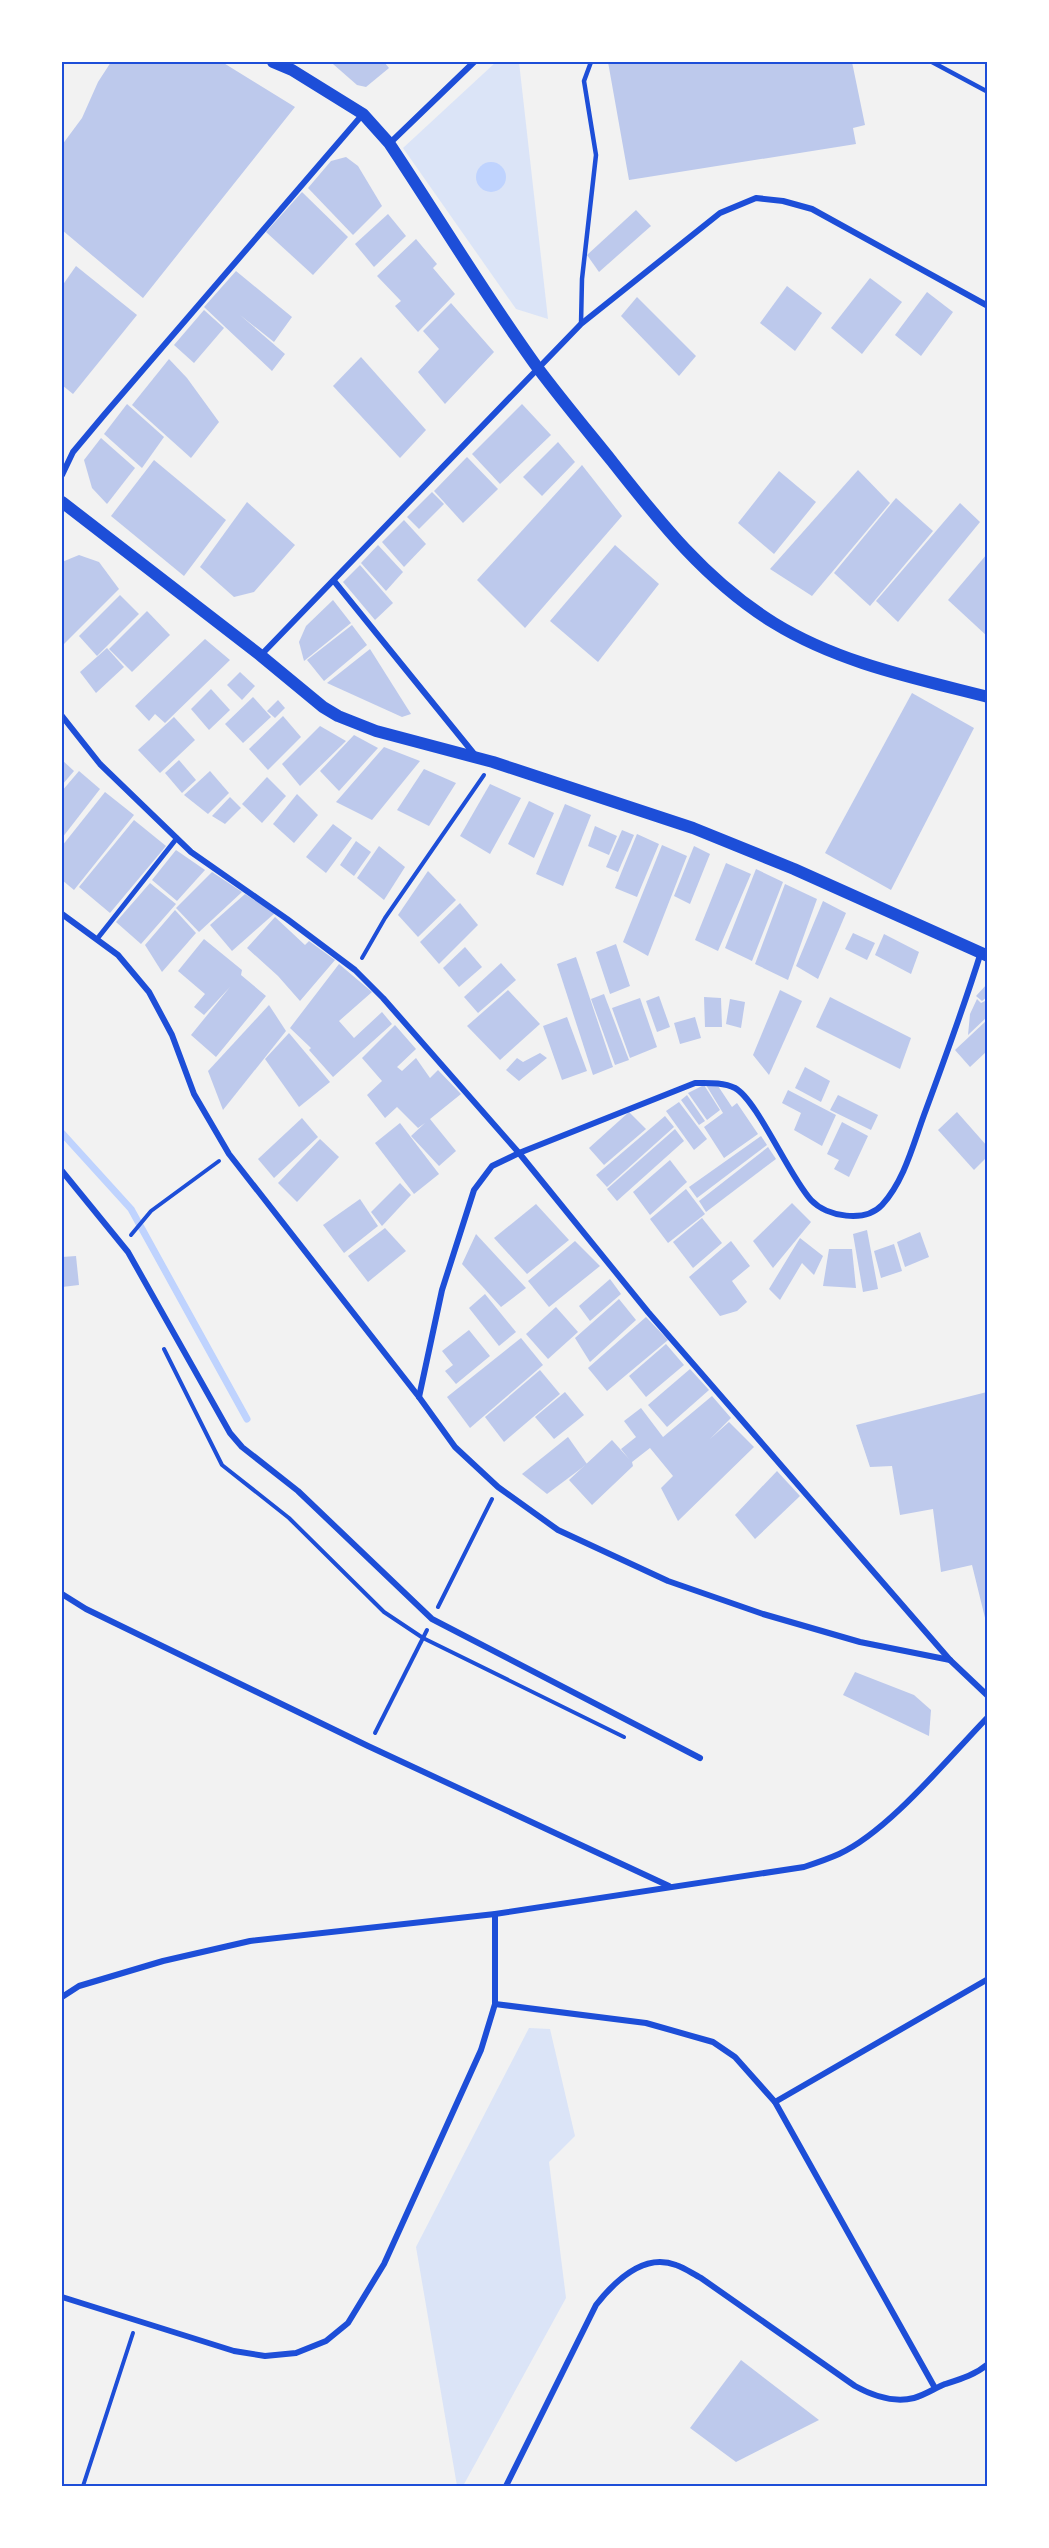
<svg xmlns="http://www.w3.org/2000/svg" width="1049" height="2548" font-family="'Fira Sans',sans-serif">
<style>
.green{fill:#dbe4f7}
.water{fill:#bfd3fe}
.lines{fill:none;stroke-linecap:round;stroke-linejoin:round}
.stream{stroke:#bfd3fe;stroke-width:7}
.building{fill:#bdc9ec}
.path{stroke:#1d4ed8;stroke-width:4}
.service{stroke:#1d4ed8;stroke-width:4.5}
.pedestrian{stroke:#1d4ed8;stroke-width:5}
.minor{stroke:#1d4ed8;stroke-width:6}
.secondary{stroke:#1d4ed8;stroke-width:12}
.neatline{fill:none;stroke:#1d4ed8;stroke-width:2}
</style>
<rect width="100%" height="100%" fill="#f2f2f2"/>
<g class="green">
<polygon points="496,62 519,62 548,319 516,309 403,148"/>
<polygon points="529,2028 550,2029 575,2136 549,2162 566,2298 463,2486 457,2486 416,2247"/>
</g>
<circle class="water" cx="491" cy="177" r="15"/>
<g class="lines">
<polyline class="stream" points="62,1133 131,1209 247,1419"/>
</g>
<g class="building">
<polygon points="111,62 222,62 295,107 143,298 62,230 62,145 82,118 98,82"/>
<polygon points="336,62 384,62 389,68 366,87 357,85 333,64"/>
<polygon points="608,62 852,62 865,125 853,128 856,144 629,180"/>
<polygon points="346,157 358,166 382,206 353,235 308,188 331,161"/>
<polygon points="302,192 348,237 313,275 266,232"/>
<polygon points="636,210 651,226 599,272 587,255"/>
<polygon points="388,214 406,236 374,267 355,244"/>
<polygon points="416,239 437,264 433,268 455,294 418,332 395,306 401,301 377,276"/>
<polygon points="76,266 137,315 73,394 62,385 62,286"/>
<polygon points="236,271 292,317 274,342 240,315 285,354 272,371 204,307"/>
<polygon points="870,278 902,302 862,354 831,328"/>
<polygon points="787,286 822,313 795,351 760,323"/>
<polygon points="927,292 953,312 921,356 895,335"/>
<polygon points="637,297 696,356 679,376 621,316"/>
<polygon points="451,303 494,352 445,404 418,372 439,349 423,331"/>
<polygon points="204,310 224,328 194,363 174,345"/>
<polygon points="361,357 426,430 400,458 333,386"/>
<polygon points="169,359 187,378 219,422 191,458 132,405"/>
<polygon points="127,404 164,437 142,468 104,434"/>
<polygon points="522,404 551,435 500,484 472,454"/>
<polygon points="101,438 135,468 107,504 92,488 84,460"/>
<polygon points="558,442 575,462 542,496 523,477"/>
<polygon points="467,457 498,489 463,523 434,491"/>
<polygon points="154,460 226,520 184,576 111,516"/>
<polygon points="582,465 622,516 525,628 477,580"/>
<polygon points="858,470 890,503 812,596 770,569"/>
<polygon points="779,471 816,502 774,554 738,523"/>
<polygon points="432,492 444,504 419,529 407,517"/>
<polygon points="896,498 933,531 870,606 834,573"/>
<polygon points="247,502 295,545 254,592 234,597 200,567"/>
<polygon points="960,503 980,522 898,622 876,601"/>
<polygon points="404,520 426,544 404,567 382,542"/>
<polygon points="378,545 403,572 386,591 361,563"/>
<polygon points="615,545 659,584 598,662 550,621"/>
<polygon points="987,554 987,636 948,600"/>
<polygon points="79,555 99,562 119,589 62,646 62,562"/>
<polygon points="360,565 393,603 375,620 343,582"/>
<polygon points="120,595 139,614 97,656 79,636"/>
<polygon points="333,600 351,623 304,661 299,642 306,626"/>
<polygon points="147,611 170,635 132,672 109,649"/>
<polygon points="352,625 367,645 324,681 307,660"/>
<polygon points="205,639 230,660 165,723 155,714 149,721 135,706"/>
<polygon points="107,648 124,667 96,693 80,672"/>
<polygon points="370,649 411,714 402,717 327,683"/>
<polygon points="240,672 255,686 242,700 227,685"/>
<polygon points="211,689 230,710 209,730 191,709"/>
<polygon points="912,693 974,728 891,890 825,853"/>
<polygon points="253,697 271,717 243,743 225,724"/>
<polygon points="278,700 285,708 275,718 267,711"/>
<polygon points="283,716 301,737 268,770 249,749"/>
<polygon points="174,717 195,740 160,773 138,750"/>
<polygon points="320,726 346,741 300,786 282,764"/>
<polygon points="354,735 378,748 339,791 320,771"/>
<polygon points="384,747 420,761 372,820 336,802"/>
<polygon points="62,760 74,771 62,785"/>
<polygon points="179,760 196,780 182,793 165,773"/>
<polygon points="424,769 456,783 429,826 397,810"/>
<polygon points="79,771 100,789 62,838 62,791"/>
<polygon points="210,771 229,793 208,814 184,795"/>
<polygon points="267,777 286,796 262,823 242,804"/>
<polygon points="490,784 521,798 490,854 460,836"/>
<polygon points="105,792 134,815 74,890 62,880 62,846"/>
<polygon points="297,794 318,815 294,843 273,824"/>
<polygon points="230,797 241,808 225,824 212,816"/>
<polygon points="529,801 554,813 534,858 508,844"/>
<polygon points="565,804 591,815 563,886 536,874"/>
<polygon points="134,820 166,846 110,913 79,887"/>
<polygon points="333,824 352,838 326,873 306,857"/>
<polygon points="595,826 617,836 609,855 588,846"/>
<polygon points="622,830 634,835 618,872 606,867"/>
<polygon points="637,834 659,844 637,897 615,888"/>
<polygon points="356,841 371,852 354,876 340,865"/>
<polygon points="662,845 687,856 648,956 623,942"/>
<polygon points="379,846 405,867 384,900 357,878"/>
<polygon points="694,846 710,854 690,904 674,896"/>
<polygon points="176,850 205,870 177,901 152,880"/>
<polygon points="726,863 751,874 718,951 695,940"/>
<polygon points="756,869 783,882 752,961 725,948"/>
<polygon points="428,871 456,900 418,937 398,915"/>
<polygon points="212,872 242,892 199,932 176,908"/>
<polygon points="150,883 176,904 141,944 116,922"/>
<polygon points="785,884 817,899 788,980 755,964"/>
<polygon points="245,894 275,913 232,951 210,925"/>
<polygon points="823,901 846,913 818,979 796,966"/>
<polygon points="460,903 478,925 439,964 420,942"/>
<polygon points="175,910 196,933 162,972 145,945"/>
<polygon points="275,917 305,945 309,941 335,960 300,1001 278,976 247,948"/>
<polygon points="853,933 875,943 867,960 845,949"/>
<polygon points="884,934 919,952 911,974 875,955"/>
<polygon points="204,939 242,970 241,975 266,996 216,1057 191,1035 230,987 204,1015 194,1007 205,994 178,971"/>
<polygon points="616,944 630,986 610,994 596,952"/>
<polygon points="465,947 482,967 459,987 443,968"/>
<polygon points="576,957 613,1067 593,1075 557,964"/>
<polygon points="501,963 516,980 478,1013 464,997"/>
<polygon points="339,964 372,992 339,1021 354,1038 382,1012 392,1024 333,1077 309,1050 311,1048 290,1028"/>
<polygon points="987,984 987,997 982,1001 976,996"/>
<polygon points="508,990 540,1024 500,1060 467,1026"/>
<polygon points="780,990 802,1001 769,1075 753,1055"/>
<polygon points="604,994 629,1060 615,1065 591,999"/>
<polygon points="659,996 670,1027 657,1032 646,1001"/>
<polygon points="704,997 721,998 722,1027 705,1027"/>
<polygon points="830,997 911,1038 900,1069 816,1027"/>
<polygon points="640,998 657,1047 630,1058 612,1008"/>
<polygon points="730,999 745,1002 741,1028 726,1024"/>
<polygon points="977,999 981,1003 987,1000 987,1017 968,1035 970,1014"/>
<polygon points="269,1005 286,1031 223,1110 208,1071"/>
<polygon points="567,1017 587,1071 562,1080 543,1026"/>
<polygon points="695,1017 701,1038 680,1044 674,1023"/>
<polygon points="987,1020 987,1051 970,1067 955,1050"/>
<polygon points="395,1025 416,1049 397,1067 402,1071 416,1058 430,1078 438,1070 461,1094 430,1119 456,1151 439,1166 411,1136 425,1123 418,1128 397,1107 385,1118 367,1095 382,1081 362,1058"/>
<polygon points="289,1033 330,1082 299,1107 265,1059"/>
<polygon points="540,1053 547,1058 519,1081 506,1070 517,1058 523,1062"/>
<polygon points="805,1067 830,1081 821,1102 795,1088"/>
<polygon points="704,1085 720,1110 707,1120 688,1093"/>
<polygon points="706,1085 718,1086 732,1107 737,1103 758,1134 724,1158 704,1127 723,1113"/>
<polygon points="788,1090 836,1115 822,1146 794,1130 801,1113 782,1103"/>
<polygon points="687,1095 705,1121 699,1125 681,1100"/>
<polygon points="838,1095 878,1115 871,1130 830,1110"/>
<polygon points="679,1102 707,1139 694,1150 666,1111"/>
<polygon points="629,1112 646,1129 604,1165 589,1148"/>
<polygon points="957,1112 987,1146 987,1157 974,1170 938,1130"/>
<polygon points="665,1116 674,1127 607,1187 596,1175"/>
<polygon points="302,1118 318,1137 274,1178 258,1159"/>
<polygon points="842,1122 868,1136 849,1177 834,1169 839,1160 827,1154"/>
<polygon points="400,1123 439,1174 414,1194 375,1143"/>
<polygon points="675,1129 684,1141 617,1201 607,1189"/>
<polygon points="761,1136 767,1145 697,1198 689,1187"/>
<polygon points="320,1139 339,1157 297,1202 278,1183"/>
<polygon points="768,1147 776,1159 706,1212 699,1201"/>
<polygon points="670,1160 687,1182 650,1215 633,1192"/>
<polygon points="400,1183 411,1195 382,1226 371,1212"/>
<polygon points="686,1189 705,1214 668,1243 650,1219"/>
<polygon points="360,1199 378,1226 344,1253 323,1225"/>
<polygon points="792,1203 811,1222 773,1268 753,1241"/>
<polygon points="536,1204 569,1240 527,1274 494,1238"/>
<polygon points="702,1218 722,1243 693,1268 673,1242"/>
<polygon points="385,1228 406,1251 368,1282 348,1256"/>
<polygon points="867,1230 878,1289 863,1292 853,1234"/>
<polygon points="920,1232 929,1257 905,1267 897,1242"/>
<polygon points="476,1234 526,1288 501,1307 462,1264"/>
<polygon points="800,1238 823,1256 814,1275 802,1263 780,1300 769,1289"/>
<polygon points="575,1241 600,1266 549,1307 528,1281"/>
<polygon points="731,1241 750,1266 732,1281 747,1302 737,1311 720,1316 689,1277"/>
<polygon points="894,1244 902,1271 881,1278 874,1251"/>
<polygon points="829,1249 852,1249 856,1288 823,1286"/>
<polygon points="76,1256 79,1285 62,1287 62,1257"/>
<polygon points="610,1279 621,1294 590,1321 579,1306"/>
<polygon points="485,1294 516,1332 499,1346 469,1308"/>
<polygon points="619,1299 636,1320 590,1362 575,1338"/>
<polygon points="556,1307 578,1332 548,1359 526,1334"/>
<polygon points="646,1317 668,1340 607,1391 588,1368"/>
<polygon points="469,1330 490,1356 456,1384 445,1371 453,1365 442,1351"/>
<polygon points="521,1338 543,1365 470,1428 447,1397"/>
<polygon points="666,1344 684,1365 646,1397 629,1376"/>
<polygon points="690,1369 709,1390 667,1427 648,1405"/>
<polygon points="540,1370 560,1394 504,1442 485,1417"/>
<polygon points="565,1392 584,1415 554,1439 535,1417"/>
<polygon points="987,1392 987,1626 972,1565 941,1572 933,1509 900,1515 892,1466 870,1467 856,1425"/>
<polygon points="712,1396 731,1418 710,1439 729,1422 754,1447 678,1521 661,1488 673,1476 650,1448 632,1462 633,1466 592,1505 569,1480 612,1440 629,1459 621,1449 636,1437 624,1421 641,1408 663,1437"/>
<polygon points="568,1437 587,1464 547,1494 522,1474"/>
<polygon points="777,1471 800,1496 755,1539 735,1515"/>
<polygon points="855,1672 914,1695 931,1710 929,1736 843,1695"/>
<polygon points="741,2360 819,2420 736,2462 690,2428"/>
</g>
<g class="lines">
<g class="path">
<polyline points="362,958 385,918 484,775"/>
<polyline points="131,1235 151,1211 219,1161"/>
<polyline points="164,1349 222,1465 289,1518 384,1612 423,1638 624,1737"/>
<polyline points="438,1607 492,1499"/>
<polyline points="375,1733 427,1630"/>
<polyline points="83,2486 133,2333"/>
</g>
<g class="service">
<polyline points="932,62 988,92"/>
<polyline points="581,324 582,279 596,155 584,81 591,62"/>
</g>
<polyline class="pedestrian" points="97,939 177,838"/>
<g class="minor">
<polyline points="390,143 474,62"/>
<polyline points="62,475 73,452 104,415 363,114"/>
<polyline points="334,581 475,755"/>
<polyline points="261,655 581,324 720,213 756,198 783,201 812,209 988,306"/>
<polyline points="62,716 100,764 191,852 287,919 355,970 383,998 519,1153 648,1312 950,1660 988,1696"/>
<polyline points="62,914 118,955 149,992 172,1035 194,1094 229,1154 419,1397 455,1447 498,1487 558,1530 668,1581 763,1614 860,1642 950,1660"/>
<polyline points="62,1171 128,1252 230,1433 242,1447 298,1491 432,1619 700,1758"/>
<path d="M419 1397 442 1290 474 1190 492 1166 519 1153 695 1083C708 1083 723 1082 735 1088 757 1100 789 1176 811 1200 827 1217 865 1223 882 1205 904 1181 913 1145 924 1115 944 1061 964 1007 981 952"/>
<polyline points="62,1594 86,1609 368,1746 669,1886"/>
<path d="M62 1997 79 1986 163 1961 250 1941 495 1914 804 1867C816 1863 828 1859 839 1854 889 1831 948 1758 988 1717"/>
<polyline points="495,2004 646,2023 713,2042 735,2057 775,2102 935,2388"/>
<polyline points="775,2102 988,1979"/>
<polyline points="62,2297 234,2351 265,2356 296,2353 326,2341 348,2323 384,2264 481,2050 495,2004 495,1914"/>
<path d="M506 2486 596 2305C614 2282 643 2252 676 2265 685 2268 693 2274 701 2278L855 2386C873 2396 894 2403 914 2398 925 2395 935 2388 945 2384 961 2379 975 2375 988 2364"/>
</g>
<g class="secondary">
<path d="M273 62 292 70 363 114 389 143C439 218 485 295 537 367 561 399 586 429 611 460 659 521 706 581 774 623 839 663 914 678 988 697"/>
<polyline points="62,502 260,655 323,707 338,716 376,731 493,762 693,828 794,869 988,956"/>
</g>
</g>
<rect width="1049" height="2548" fill="none" stroke="#ffffff" stroke-width="126"/>
<rect x="63" y="63" width="923" height="2422" class="neatline"/>
</svg>
